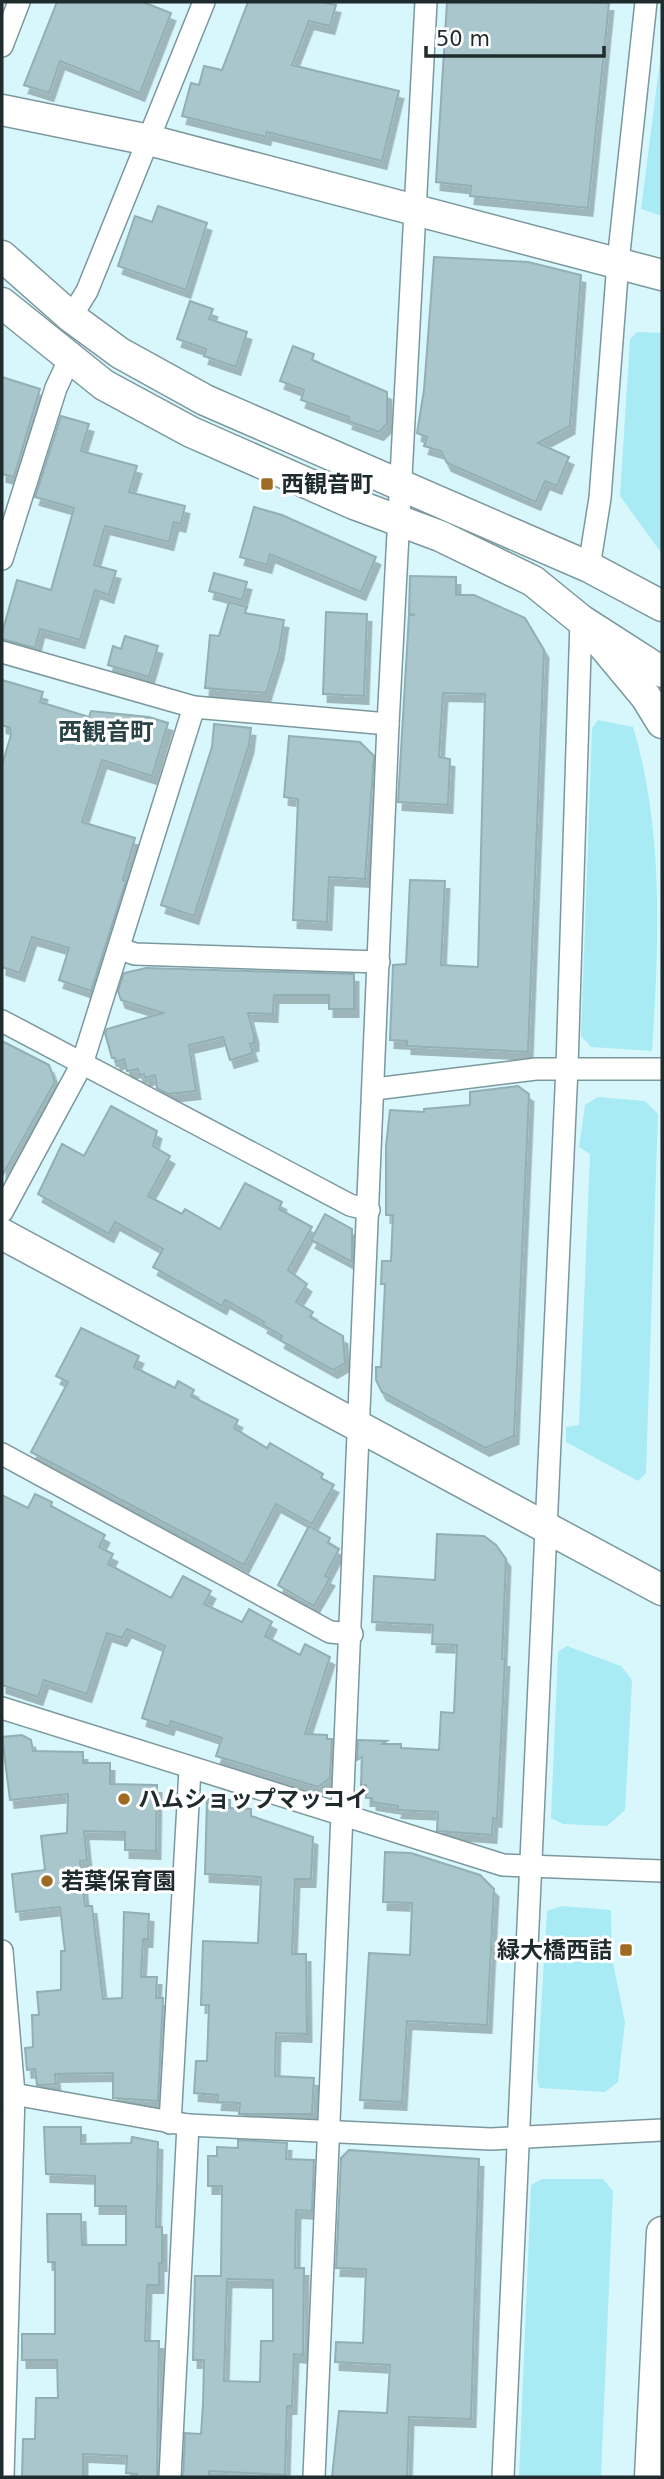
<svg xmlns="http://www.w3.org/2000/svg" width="664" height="2479" font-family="'DejaVu Sans','Noto Sans JP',sans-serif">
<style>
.green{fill:#a9ebf5}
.building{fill:#a8c6cb;stroke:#92afb4;stroke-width:2;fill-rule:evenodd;filter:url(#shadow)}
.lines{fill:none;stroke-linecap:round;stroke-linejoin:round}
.street-casing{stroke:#7b989d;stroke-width:24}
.secondary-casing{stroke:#7b989d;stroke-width:33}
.street{stroke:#fff;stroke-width:21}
.secondary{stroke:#fff;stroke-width:30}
.poi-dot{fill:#9f6b23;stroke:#fff;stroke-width:2.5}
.labels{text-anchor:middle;stroke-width:6;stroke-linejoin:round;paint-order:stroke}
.poi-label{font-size:23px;font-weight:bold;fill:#1f2b2c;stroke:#fff;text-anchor:start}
.neighbourhood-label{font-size:24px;font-weight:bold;fill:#294347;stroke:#fff}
</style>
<defs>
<filter id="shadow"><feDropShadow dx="4.5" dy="8" stdDeviation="0" flood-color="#0004"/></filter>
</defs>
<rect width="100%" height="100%" fill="#d8f7fc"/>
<g class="green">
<polygon points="662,45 662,216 641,209"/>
<polygon points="637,332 662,333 662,554 620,496 630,339"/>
<path d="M598 720 633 727C664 829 659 944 652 1051L591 1047 581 1036 592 728Z"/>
<polygon points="598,1097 645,1101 658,1114 646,1473 638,1481 566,1442 566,1427 579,1425 590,1154 579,1147 585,1105"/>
<polygon points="567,1646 621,1666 632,1680 625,1810 607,1826 563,1824 551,1818 558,1652"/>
<polygon points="561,1906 611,1910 612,1958 625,2022 618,2082 605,2092 539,2088 537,2077 547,1911"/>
<polygon points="542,2179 603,2179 613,2191 601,2477 519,2477 531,2185"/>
</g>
<g class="building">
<polygon points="57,2 143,2 171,13 140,93 60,61 49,93 24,85"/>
<polygon points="248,2 322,2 336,5 330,26 309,21 292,65 399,91 382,161 267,132 266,137 182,116 191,83 199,85 204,66 222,70"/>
<polygon points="447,2 609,3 588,208 470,196 471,186 436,182"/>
<polygon points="158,206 207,223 186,290 118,266 135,216 152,222"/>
<polygon points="434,257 528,262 581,275 570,426 538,443 569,457 557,486 545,481 536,502 447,463 441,451 424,446 427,437 417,433 424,390"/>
<polygon points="190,301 213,309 209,319 247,332 236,367 204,356 206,349 177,339"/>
<polygon points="293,346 314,354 312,360 387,392 387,424 379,432 348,421 349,417 301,400 304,390 280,381"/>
<polygon points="2,377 40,389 14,477 2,474"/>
<polygon points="61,416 89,424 81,451 137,466 129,492 185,506 181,524 174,522 169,542 105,526 94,565 116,571 109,595 95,590 80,640 40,629 35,648 2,639 2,633 17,580 51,590 74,508 35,497"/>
<polygon points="254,507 282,515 376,557 361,592 270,554 267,565 240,557"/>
<polygon points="214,573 247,582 242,600 209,591"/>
<polygon points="410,576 456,577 456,595 474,595 525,618 544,650 528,1052 407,1046 407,1041 390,1040 393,965 406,964 410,880 445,881 441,965 478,967 485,694 443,693 439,757 450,759 448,805 398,802 409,615 415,615 409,613"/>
<polygon points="229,602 247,607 245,613 284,620 279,652 266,693 205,688 210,635 219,636"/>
<polygon points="326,612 367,614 364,696 323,694"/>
<polygon points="125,636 158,646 149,677 108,665 113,646 121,649"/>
<polygon points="2,680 43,692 40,702 89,717 91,711 149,717 168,723 152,776 102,760 82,822 135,838 123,880 126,881 91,991 59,980 69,948 32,937 20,973 2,967 2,765 11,735 10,728 2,725"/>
<polygon points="214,724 251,728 249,745 194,916 161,905 212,747"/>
<polygon points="289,736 360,742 374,756 365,879 329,877 327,922 293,920 298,799 284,797"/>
<polygon points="146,968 354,974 354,1009 329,1009 329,995 274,995 273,1014 248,1013 254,1035 254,1043 250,1044 253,1053 230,1060 223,1037 189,1045 196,1091 168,1094 157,1088 155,1075 145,1078 144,1074 139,1075 138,1069 127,1071 124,1059 116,1062 115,1058 112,1058 105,1033 107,1029 163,1013 121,1000 118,991 124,973"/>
<polygon points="2,1041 49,1065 55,1082 2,1176"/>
<polygon points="518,1086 529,1094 514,1436 485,1448 382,1392 376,1380 376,1367 381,1367 385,1284 381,1284 382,1261 391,1261 393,1215 386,1215 386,1146 390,1110 424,1112 424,1109 470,1105 470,1092"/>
<polygon points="111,1106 157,1131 153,1146 170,1156 148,1196 182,1214 185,1209 220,1229 245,1183 282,1202 279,1209 312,1227 288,1270 307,1284 296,1302 313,1312 310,1317 343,1336 345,1363 333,1370 280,1340 282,1336 263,1325 264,1322 225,1300 222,1306 153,1267 163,1249 115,1222 109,1234 38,1194 62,1144 84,1156"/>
<polygon points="325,1214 352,1229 352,1262 311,1240"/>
<polygon points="81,1328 139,1356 134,1367 175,1388 178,1381 194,1390 191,1396 238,1420 234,1428 267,1448 270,1443 323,1474 321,1478 334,1485 312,1524 276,1504 244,1565 31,1452 68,1382 56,1376"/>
<polygon points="35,1494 52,1502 51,1506 105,1535 99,1547 113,1554 108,1564 171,1598 183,1576 211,1591 204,1604 242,1622 249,1609 272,1622 265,1636 300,1655 305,1644 330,1657 305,1734 327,1735 327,1739 332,1739 330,1778 318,1787 239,1763 216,1756 222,1738 171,1721 169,1727 142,1718 165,1646 127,1629 122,1638 107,1633 87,1694 44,1680 38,1697 2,1685 2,1495 28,1508"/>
<polygon points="309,1526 330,1538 328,1543 339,1549 325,1576 330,1578 314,1606 278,1585"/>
<polygon points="437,1534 484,1536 496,1545 506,1559 502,1659 505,1659 497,1819 493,1818 492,1835 437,1831 438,1812 397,1810 398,1806 372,1802 372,1798 366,1798 366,1785 361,1785 362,1757 357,1760 358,1740 387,1741 382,1744 401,1744 401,1748 439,1750 441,1712 454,1713 457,1645 432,1644 433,1625 372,1622 374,1576 435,1580"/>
<polygon points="22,1735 31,1740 33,1751 83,1752 83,1763 110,1763 110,1784 157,1785 156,1851 125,1850 125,1832 84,1831 87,1860 80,1861 85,1906 92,1906 103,1999 122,1998 124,1912 149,1914 148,1939 143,1939 141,1977 157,1977 156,1998 163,1998 158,2101 113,2098 113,2073 55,2074 56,2084 40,2085 37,2085 35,2069 27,2070 25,2048 33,2047 32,2015 39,2015 37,1992 61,1990 61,1951 65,1951 60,1907 16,1912 12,1874 45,1870 41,1836 67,1833 68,1794 10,1800 2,1737"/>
<polygon points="207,1799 230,1800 230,1808 251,1809 251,1816 313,1837 311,1879 295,1879 292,1954 306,1954 307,2034 276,2033 275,2076 314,2078 312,2114 239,2114 240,2103 217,2102 218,2095 194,2093 196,2061 207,2061 209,2005 201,2005 203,1941 258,1943 261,1877 205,1874"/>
<polygon points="385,1852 411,1853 480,1875 494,1889 487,2025 407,2021 402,2102 360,2100 369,1953 410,1955 412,1903 383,1902"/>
<polygon points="44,2127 81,2127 81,2144 131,2143 132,2137 158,2142 156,2227 162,2227 162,2263 159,2263 159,2285 147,2285 145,2341 159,2341 157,2477 137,2477 137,2474 126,2473 127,2456 83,2454 83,2477 22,2477 23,2439 35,2439 36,2398 58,2398 57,2360 22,2360 22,2334 55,2334 55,2262 48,2262 47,2214 81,2214 82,2245 126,2245 126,2206 95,2206 95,2176 46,2174"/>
<path d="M238 2140 287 2143 286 2159 314 2160 312 2211 296 2210 295 2268H304L303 2355 294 2354 292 2406H287L285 2475 209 2471V2477H183L185 2433 201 2434 203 2404 204 2360H193L195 2276H221L222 2186H208V2156H217V2147L238 2148ZM227 2279 273 2280V2341H261L260 2382 224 2381Z"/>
<polygon points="349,2150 479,2159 471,2419 409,2417 407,2477 332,2477 339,2411 387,2413 390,2365 335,2362 336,2342 363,2343 366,2269 336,2268 341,2158"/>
</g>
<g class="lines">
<defs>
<g id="street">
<polyline points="2,46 19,2"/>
<polyline points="71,317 87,291 204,2"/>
<polyline points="2,559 56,388 69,360"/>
<polyline points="589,567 600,498 618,262 646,2"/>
<polyline points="2,652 194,707 388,724"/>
<polyline points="120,949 135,954 379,962"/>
<polyline points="2,1021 350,1205 369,1210"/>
<polyline points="375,1089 536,1069 662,1069"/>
<polyline points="2,1212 82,1064 194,707"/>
<polyline points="2,1454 330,1632 352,1634"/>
<polyline points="2,1708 503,1865 662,1871"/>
<polyline points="2,1951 14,2094 3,2477"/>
<polyline points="2,2092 188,2125 491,2139 662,2130"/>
<polyline points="170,2123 190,1769"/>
<polyline points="170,2477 188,2125"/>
<polyline points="314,2477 388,724 426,2"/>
<polyline points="503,2477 567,1067 581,620"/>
</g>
<g id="secondary">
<polyline points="2,110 149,140 662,275"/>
<polyline points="2,256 71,317 120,353 205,400 589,567 662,606"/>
<polyline points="2,303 104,385 191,432 354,504 440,536 533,581 581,620 662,672"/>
<polyline points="601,643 646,697 662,723"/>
<polyline points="2,1234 662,1590"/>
<polyline points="650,2477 662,2232"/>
</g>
</defs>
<use href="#street" class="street-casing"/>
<use href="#secondary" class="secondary-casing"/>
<use href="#street" class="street"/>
<use href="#secondary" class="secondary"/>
</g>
<g class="poi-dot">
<rect x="260" y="477" width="14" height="14" rx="3.5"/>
<circle cx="124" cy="1799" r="7"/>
<circle cx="47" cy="1881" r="7"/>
<rect x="619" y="1943" width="14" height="14" rx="3.5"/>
</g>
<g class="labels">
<g class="poi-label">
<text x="281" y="492">西観音町</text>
<text x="138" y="1807">ハムショップマッコイ</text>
<text x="61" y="1889">若葉保育園</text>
<text x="612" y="1958" text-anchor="end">緑大橋西詰</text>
</g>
<g class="neighbourhood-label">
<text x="106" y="740">西観音町</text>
</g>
</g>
<rect width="664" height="2479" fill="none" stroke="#1f2b2c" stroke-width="7"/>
<path d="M426 46v10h178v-10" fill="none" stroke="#1f2b2c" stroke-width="3.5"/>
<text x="436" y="46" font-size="21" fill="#1f2b2c" stroke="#ffffff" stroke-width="5" paint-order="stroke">50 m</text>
</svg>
